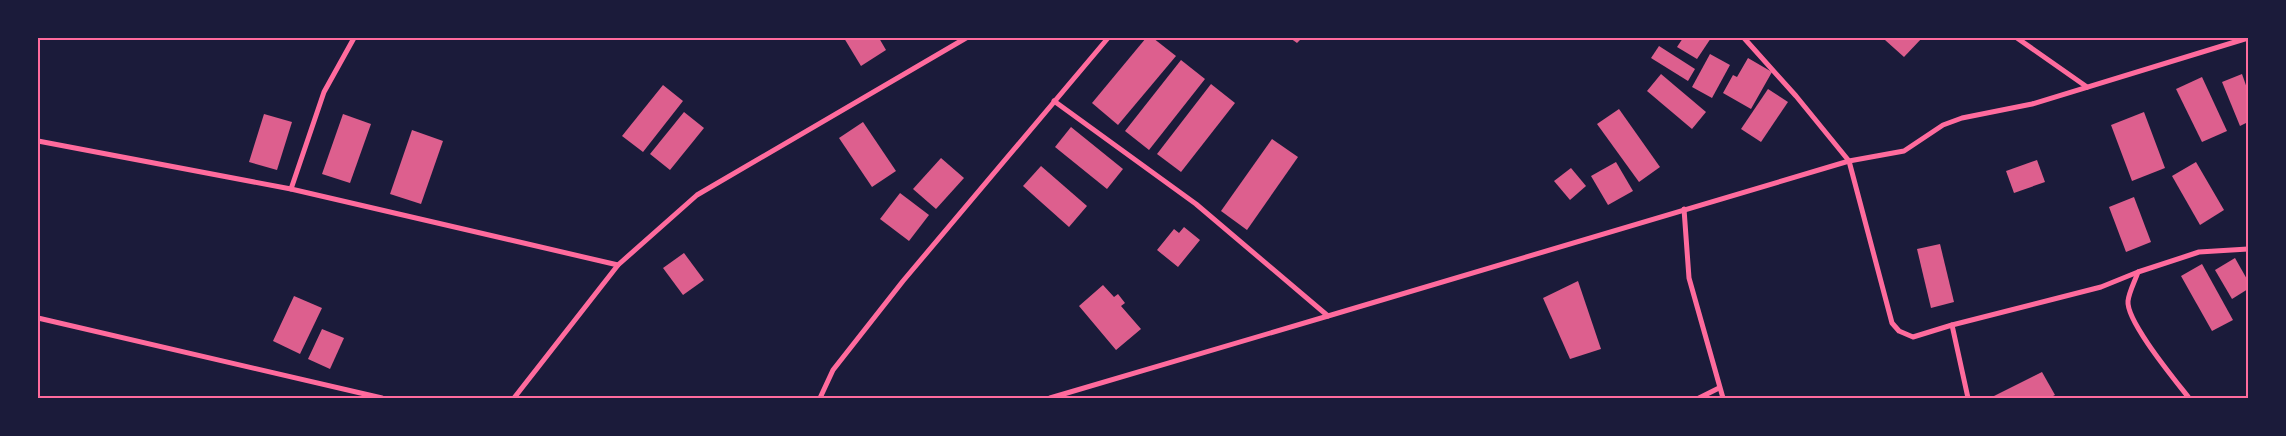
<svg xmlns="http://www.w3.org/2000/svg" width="2286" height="436" font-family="'DejaVu Sans',sans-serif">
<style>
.building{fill:#dd5f8e}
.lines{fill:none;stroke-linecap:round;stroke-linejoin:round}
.minor{stroke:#ff6b9d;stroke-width:5}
.neatline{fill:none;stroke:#ff6b9d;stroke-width:2}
</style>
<rect width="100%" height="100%" fill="#1b1b3a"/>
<g class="building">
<polygon points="844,38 879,38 886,50 861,66"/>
<polygon points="1146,38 1153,38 1176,56 1118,125 1092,103"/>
<polygon points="1290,38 1302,38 1297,43"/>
<polygon points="1683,38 1711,38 1697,59 1677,47"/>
<polygon points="1887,38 1922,38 1904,57 1885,40"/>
<polygon points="1659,46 1695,69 1688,81 1651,58"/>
<polygon points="1710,54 1730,65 1712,98 1692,87"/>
<polygon points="1748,58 1772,72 1751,109 1723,93 1733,75 1737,77"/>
<polygon points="1181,60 1205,79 1149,150 1125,131"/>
<polygon points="1661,74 1706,112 1692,129 1647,91"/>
<polygon points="2242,74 2248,91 2248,122 2240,126 2222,82"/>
<polygon points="2202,77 2227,131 2202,142 2176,89"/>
<polygon points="1211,84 1235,103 1181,172 1157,154"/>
<polygon points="663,85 683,101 643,152 622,136"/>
<polygon points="1768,89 1788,102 1761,142 1741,129"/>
<polygon points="1619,109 1660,167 1639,182 1597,124"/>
<polygon points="684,112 704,128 670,170 650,154"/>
<polygon points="2144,112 2165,168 2132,181 2111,125"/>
<polygon points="264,114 292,122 277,170 249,162"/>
<polygon points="343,114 371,124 350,183 322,174"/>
<polygon points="863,122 896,171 872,187 839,138"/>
<polygon points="1071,127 1123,169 1107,189 1055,147"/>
<polygon points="412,130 443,141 421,204 390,194"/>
<polygon points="1272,139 1298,157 1247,230 1221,211"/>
<polygon points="941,158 964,178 936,209 913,189"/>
<polygon points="2037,160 2045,182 2014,193 2006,171"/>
<polygon points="1616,162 1633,191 1608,205 1591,176"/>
<polygon points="2196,162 2224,210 2200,225 2172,176"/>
<polygon points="1041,166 1087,206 1069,227 1023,186"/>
<polygon points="1571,168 1586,186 1570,200 1554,181"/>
<polygon points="900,193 929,215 909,241 880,219"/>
<polygon points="2134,197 2151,242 2126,252 2109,207"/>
<polygon points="1184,227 1200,240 1178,267 1157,250 1174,229 1179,233"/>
<polygon points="1940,244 1954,302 1931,308 1917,249"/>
<polygon points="684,253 704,280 683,295 663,268"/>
<polygon points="2235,258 2248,281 2248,289 2232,299 2215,270"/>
<polygon points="2202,264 2233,320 2212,331 2181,276"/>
<polygon points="1578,281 1601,349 1570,359 1543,298"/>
<polygon points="1103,285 1114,297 1118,294 1125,303 1121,306 1141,329 1116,350 1079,306"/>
<polygon points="294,296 322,308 300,354 273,341"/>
<polygon points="322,329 344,338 330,369 308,359"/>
<polygon points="2042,372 2055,395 2049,398 1990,398"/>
</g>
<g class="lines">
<g class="minor">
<polyline points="1744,38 1796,96 1849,161 1892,323 1899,331 1913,337 1952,325 2101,287 2138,272 2199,252 2248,249"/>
<polyline points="2017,38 2087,87"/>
<polyline points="1054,101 1196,204 1328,316 1849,161 1904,151 1943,125 1962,118 2032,104 2248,38"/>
<polyline points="38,141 291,189 618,265"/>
<polyline points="291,189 324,92 354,38"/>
<polyline points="1684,209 1689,278 1723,398"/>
<path d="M2138 272C2135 281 2129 292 2128 301 2126 321 2175 380 2189 398"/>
<polyline points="38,318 382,398"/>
<polyline points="1952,325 1968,398"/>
<polyline points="514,398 618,265 697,195 966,38"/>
<polyline points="820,398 833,370 903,281 1108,38"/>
<polyline points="1050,398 1328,316"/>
<polyline points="1699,398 1719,388"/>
</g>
</g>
<rect width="2286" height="436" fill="none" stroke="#1b1b3a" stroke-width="78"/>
<rect x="39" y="39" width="2208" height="358" class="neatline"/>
</svg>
